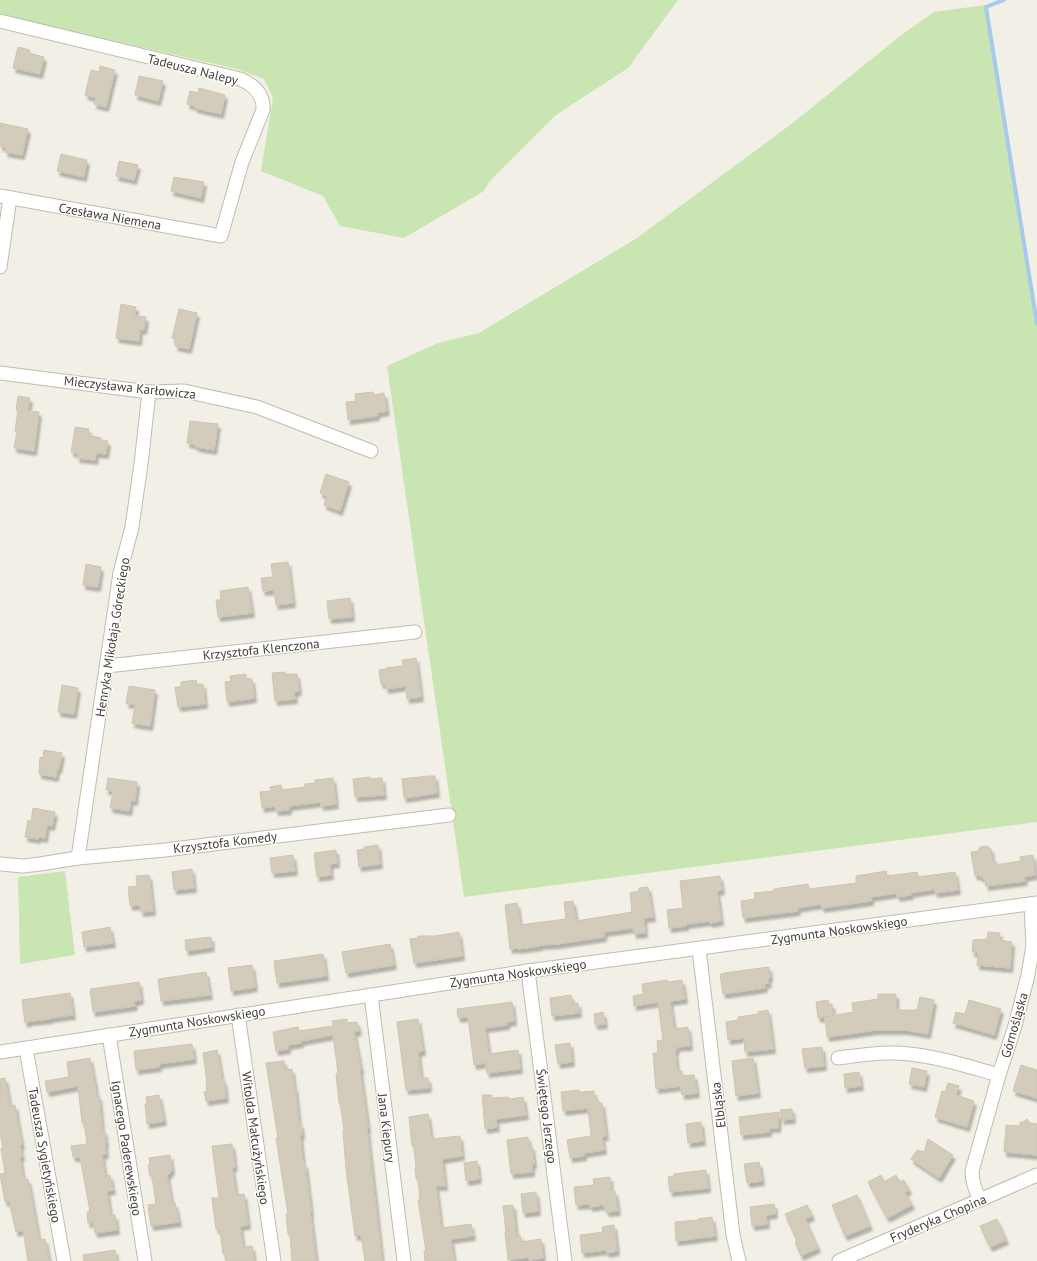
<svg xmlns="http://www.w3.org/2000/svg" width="1037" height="1261" font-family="'PT Sans',sans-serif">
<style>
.green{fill:#c9e5b1}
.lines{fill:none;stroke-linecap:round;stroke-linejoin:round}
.stream{stroke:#a5caec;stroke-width:4}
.building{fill:#d3ccbc;stroke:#cec4b0;filter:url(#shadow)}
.street-casing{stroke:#c0bbac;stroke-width:15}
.street{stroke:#fff;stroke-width:13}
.labels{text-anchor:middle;stroke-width:3;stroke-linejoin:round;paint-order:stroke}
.street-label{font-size:13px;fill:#454036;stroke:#fff}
</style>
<defs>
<filter id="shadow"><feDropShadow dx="2.5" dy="4.5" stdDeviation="1" flood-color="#0004"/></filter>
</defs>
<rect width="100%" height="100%" fill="#f2f0e6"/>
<g class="green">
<polygon points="0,0 678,0 628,68 556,115 489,182 484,191 404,238 340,226 323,196 261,171 273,98 264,79 237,69 0,15"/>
<polygon points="985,5 1037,319 1037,822 464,897 387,366 438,343 479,333 637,238 794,122 900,36 934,12"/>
<polygon points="65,871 75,955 20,964 18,877"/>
</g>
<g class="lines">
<polyline class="stream" points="1004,0 986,7 1037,324"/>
</g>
<g class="building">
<polygon points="18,47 30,50 29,53 44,57 40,74 13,68"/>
<polygon points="100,66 115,70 106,107 94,104 96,98 85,95 91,70 99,72"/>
<polygon points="139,76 163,81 158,101 135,95"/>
<polygon points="199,88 225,95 221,114 195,108 195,106 187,104 190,91 198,93"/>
<polygon points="0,123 28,129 22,155 5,152 6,147 0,146"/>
<polygon points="61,154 87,160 84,177 57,171"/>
<polygon points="119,161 138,165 134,180 116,176"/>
<polygon points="174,177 204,182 201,198 171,191"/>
<polygon points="121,304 136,307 135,316 146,317 144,330 140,329 139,341 116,338"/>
<polygon points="179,309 197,313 189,349 175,346 177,339 172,338"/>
<polygon points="373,392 374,395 384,393 387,411 377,413 377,416 348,420 346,402 356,401 355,394"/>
<polygon points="18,396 30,398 28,411 39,412 34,451 14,448 17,432 15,431 18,410 16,410"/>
<polygon points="190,421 218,424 214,450 196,447 196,445 187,443"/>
<polygon points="75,427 89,429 88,435 101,438 101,440 108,441 106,454 96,453 95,460 77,458 78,454 71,452"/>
<polygon points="326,474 349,482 340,511 324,505 327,496 320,493"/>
<polygon points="288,562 293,603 276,605 274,590 263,591 261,578 273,577 271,564"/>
<polygon points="86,564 101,567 98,587 83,585"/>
<polygon points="248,587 252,613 218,617 216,600 221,600 220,591"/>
<polygon points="350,598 352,617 329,619 327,601"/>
<polygon points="416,658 421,697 407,699 406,686 386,689 385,683 381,684 379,670 386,669 386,668 403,666 402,660"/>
<polygon points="285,672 285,674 297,674 299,691 294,692 295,699 275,701 272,673"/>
<polygon points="246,674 246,679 252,679 254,698 227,702 225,682 231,681 230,676"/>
<polygon points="196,680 197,685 203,684 205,704 178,707 175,687 181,687 181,682"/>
<polygon points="62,685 78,688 74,714 58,712"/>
<polygon points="129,686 155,690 150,726 132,723 135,705 126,703"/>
<polygon points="44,750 62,753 59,769 57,769 56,777 39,774 40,757 43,758"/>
<polygon points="428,776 435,776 437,793 404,798 402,779"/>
<polygon points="370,777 370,779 382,778 384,795 355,797 353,779"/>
<polygon points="108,778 137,782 135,801 131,800 129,811 110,808 113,791 106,790"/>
<polygon points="333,778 336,804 321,806 321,802 289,806 289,810 276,811 275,806 262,808 260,792 271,791 270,787 281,785 282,790 305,787 305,784 315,783 315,780"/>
<polygon points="33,808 55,812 52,826 47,825 45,838 38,837 38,839 25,837 28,820 31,821"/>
<polygon points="378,845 380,864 359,867 357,850 364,849 364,847"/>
<polygon points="987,846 991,849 992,859 994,858 995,865 1021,861 1020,857 1033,855 1035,875 1024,877 1025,881 986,886 985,880 978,875 975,876 971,852 978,851 980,847"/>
<polygon points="336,850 337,863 330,864 331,875 317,877 314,853"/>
<polygon points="293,855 295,871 272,873 270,858"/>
<polygon points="192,869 194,888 174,890 172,872"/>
<polygon points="886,871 887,876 917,872 918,877 955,872 958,890 935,893 935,889 910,893 911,895 897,897 897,893 871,897 871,901 822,908 821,904 797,908 798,911 743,918 741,901 755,899 754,893 774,891 774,889 808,884 809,889 856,883 856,876"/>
<polygon points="149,875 153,911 141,912 140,905 130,906 128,887 137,886 136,876"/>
<polygon points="720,876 722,890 717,891 721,921 710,923 710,921 686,924 686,926 669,928 667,910 683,908 680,881"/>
<polygon points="648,887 653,917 644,918 645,933 634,934 633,928 604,932 604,937 557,944 540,945 540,946 518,949 518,948 510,949 505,905 517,903 520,925 566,919 564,902 573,901 576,921 632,912 630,893 639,891 639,888"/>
<polygon points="110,927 113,943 84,947 82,932"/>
<polygon points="459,932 462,956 414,963 410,939 418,938 418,936 435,936"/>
<polygon points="988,932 1000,933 999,940 1012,942 1010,968 977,965 978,952 972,952 973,940 987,939"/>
<polygon points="211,937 212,947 186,951 185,940"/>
<polygon points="390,944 394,965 346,973 342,952"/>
<polygon points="323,954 326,976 277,983 274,961"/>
<polygon points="252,965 255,987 231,991 228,968"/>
<polygon points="769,967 770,978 768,978 769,983 764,984 765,988 723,994 720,974 724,974 724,973"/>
<polygon points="206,972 210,995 161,1001 158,979"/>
<polygon points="667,980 668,982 682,980 685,999 670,1001 674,1029 688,1027 690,1046 676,1047 677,1050 675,1050 677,1071 682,1071 682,1076 694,1075 697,1093 682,1095 681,1086 656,1089 653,1053 658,1053 657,1041 663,1040 658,1002 634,1006 633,996 643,994 642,984"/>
<polygon points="139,982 141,1000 134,1001 135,1006 93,1012 90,989"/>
<polygon points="70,993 73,1015 50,1018 50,1019 31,1021 25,1023 22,1000"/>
<polygon points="878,994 896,994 896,1010 917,1010 920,997 934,1000 928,1034 905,1030 876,1030 827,1037 825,1017 853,1012 852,1003 878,999"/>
<polygon points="571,995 572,1004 578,1003 579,1013 552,1016 550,998"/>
<polygon points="828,1000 829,1005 832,1004 833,1015 818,1018 816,1002"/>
<polygon points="969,1000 1001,1009 994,1035 953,1023 956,1012 965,1014"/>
<polygon points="512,1002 514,1021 507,1022 507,1025 485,1028 489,1054 518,1050 520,1069 487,1073 486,1063 474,1065 468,1017 458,1018 457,1009"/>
<polygon points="768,1010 773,1049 745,1052 744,1038 728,1040 726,1022 738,1020 738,1017 758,1014 758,1012"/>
<polygon points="603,1012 605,1024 595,1025 594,1014"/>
<polygon points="347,1019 347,1023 357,1022 359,1031 354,1032 361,1070 360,1071 368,1128 367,1128 369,1147 382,1261 365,1261 361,1235 355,1236 346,1169 343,1131 344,1130 340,1102 339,1103 338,1093 336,1074 338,1073 333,1035 301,1041 301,1043 288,1045 288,1049 276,1051 273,1032 298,1027 299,1031 333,1026 332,1021"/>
<polygon points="418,1019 423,1051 418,1052 421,1078 428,1078 429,1088 406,1090 397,1022"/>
<polygon points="570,1043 572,1062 558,1064 555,1045"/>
<polygon points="192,1044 194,1059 159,1064 159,1067 136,1070 134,1051"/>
<polygon points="822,1047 824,1066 805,1068 802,1049"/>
<polygon points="217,1050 222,1080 224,1080 226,1098 206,1101 204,1092 207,1091 206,1082 207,1082 203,1053"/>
<polygon points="90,1058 97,1097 99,1096 102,1130 104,1130 106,1143 105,1143 106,1154 102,1155 105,1176 110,1175 113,1190 107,1191 110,1215 115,1215 117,1230 95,1233 93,1222 88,1223 87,1212 90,1211 80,1157 73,1157 71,1146 87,1144 84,1122 82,1123 78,1086 47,1092 45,1081 69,1077 67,1062"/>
<polygon points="753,1058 758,1093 736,1096 732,1061"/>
<polygon points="284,1061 285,1070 292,1069 294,1087 295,1087 299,1124 301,1124 302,1135 300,1135 303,1164 305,1164 311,1212 310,1212 316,1261 292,1261 290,1234 288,1234 286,1214 288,1214 276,1138 278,1138 266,1063"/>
<polygon points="1021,1065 1037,1070 1037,1098 1013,1091"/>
<polygon points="912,1068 927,1071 924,1087 909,1084"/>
<polygon points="859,1072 861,1086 845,1088 844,1074"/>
<polygon points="5,1078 10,1106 15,1105 17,1118 22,1145 20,1145 22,1157 20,1157 23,1179 28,1179 39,1240 45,1239 49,1261 28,1261 23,1230 16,1232 9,1201 5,1202 0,1174 5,1173 1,1148 3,1148 0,1133 0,1079"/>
<polygon points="948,1083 959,1086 956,1095 974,1101 967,1127 935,1117 942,1091 945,1092"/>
<polygon points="579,1090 580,1092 594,1091 594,1097 597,1097 598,1104 602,1103 606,1136 602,1136 604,1150 584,1153 584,1156 570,1158 567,1140 591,1136 588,1108 563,1111 561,1092"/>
<polygon points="159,1095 164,1121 147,1124 145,1104 147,1104 146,1097"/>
<polygon points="482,1095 492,1095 492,1098 508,1097 509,1099 523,1097 526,1115 496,1119 497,1127 485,1129"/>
<polygon points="792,1109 793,1119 782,1120 780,1110"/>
<polygon points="779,1112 778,1128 769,1128 769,1132 741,1135 739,1117"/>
<polygon points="428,1114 431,1139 460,1136 462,1156 442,1159 445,1186 436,1186 441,1228 471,1224 473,1236 451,1239 454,1261 425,1261 424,1251 426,1251 418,1200 420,1200 418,1179 416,1179 415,1168 416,1168 414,1146 412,1146 409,1117"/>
<polygon points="1027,1119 1030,1123 1037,1124 1037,1155 1004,1152 1006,1125 1020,1126 1020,1122 1023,1122"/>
<polygon points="701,1122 703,1141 688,1143 686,1124"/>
<polygon points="528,1137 529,1146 532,1146 534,1164 532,1164 532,1172 511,1174 507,1140"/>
<polygon points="928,1139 953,1155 939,1178 911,1159 917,1150 924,1152"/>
<polygon points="232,1144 235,1167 232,1167 236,1195 244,1194 248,1225 240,1226 243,1247 252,1246 254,1261 226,1261 225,1254 223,1254 220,1229 216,1229 212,1198 219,1198 212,1146"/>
<polygon points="170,1155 172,1170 167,1176 172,1204 175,1203 179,1222 151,1226 148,1205 156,1204 152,1176 150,1176 148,1165 150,1165 149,1158"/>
<polygon points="477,1161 479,1179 466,1181 464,1163"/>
<polygon points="759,1162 762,1181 747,1183 744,1164"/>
<polygon points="706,1170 708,1188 670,1192 668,1177 674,1176 674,1174"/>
<polygon points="881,1175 884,1182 896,1175 900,1182 904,1180 909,1190 905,1192 912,1205 887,1218 868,1182"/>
<polygon points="610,1177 611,1191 615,1191 618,1211 607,1212 603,1205 590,1207 590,1204 576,1205 574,1187 594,1185 593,1179"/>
<polygon points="536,1192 538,1211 523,1213 521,1194"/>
<polygon points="857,1195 870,1226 845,1236 832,1205"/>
<polygon points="774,1204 775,1214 766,1215 767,1224 752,1226 750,1207"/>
<polygon points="513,1205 516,1236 520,1235 521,1242 541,1239 543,1258 529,1260 529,1257 508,1260 505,1232 506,1232 503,1206"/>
<polygon points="807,1205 812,1216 805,1219 818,1248 801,1256 795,1242 797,1241 785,1214"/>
<polygon points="712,1217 715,1236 676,1241 675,1222 698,1220 698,1219"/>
<polygon points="997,1219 1006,1240 990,1247 980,1226"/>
<polygon points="614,1225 617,1251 607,1253 606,1250 582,1253 580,1235 603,1232 602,1227"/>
<polygon points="115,1250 117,1261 84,1261 83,1255"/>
</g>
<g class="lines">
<defs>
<g id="street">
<path d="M0 21 240 79C254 85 264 94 263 110L242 162 221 236 0 196"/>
<polyline points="0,267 10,198"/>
<polyline points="0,373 149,392 184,391 257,407 371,451"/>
<polyline points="107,666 415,632"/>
<polyline points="78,858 120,573 132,527 141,464 149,392"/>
<polyline points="0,864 23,866 40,864 78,858 165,850 449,815"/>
<polyline points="699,949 733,1235 739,1261"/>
<polyline points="528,971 565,1261"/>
<polyline points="371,995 404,1261"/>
<polyline points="238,1015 274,1261"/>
<polyline points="109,1035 145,1261"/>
<polyline points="26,1049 64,1261"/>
<polyline points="0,1052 528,971 1037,903"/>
<path d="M838 1058C862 1055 885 1051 909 1054 939 1057 970 1067 999 1075"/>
<path d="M980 1200C975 1190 972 1182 972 1171L999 1075 1015 1026 1028 975 1033 946 1031 904"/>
<polyline points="839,1261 1037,1175"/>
</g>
</defs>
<use href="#street" class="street-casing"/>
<use href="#street" class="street"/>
</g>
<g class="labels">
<g class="street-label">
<text transform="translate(193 69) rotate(14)" y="5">Tadeusza Nalepy</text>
<text transform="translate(110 216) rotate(10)" y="5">Czesława Niemena</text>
<text transform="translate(130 387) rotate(6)" y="5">Mieczysława Karłowicza</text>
<text transform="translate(112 637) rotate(-81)" y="5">Henryka Mikołaja Góreckiego</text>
<text transform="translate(261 649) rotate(-6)" y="5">Krzysztofa Klenczona</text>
<text transform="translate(225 842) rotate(-7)" y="5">Krzysztofa Komedy</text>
<text transform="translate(839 930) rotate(-8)" y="5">Zygmunta Noskowskiego</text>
<text transform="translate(518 973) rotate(-8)" y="5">Zygmunta Noskowskiego</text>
<text transform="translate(197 1021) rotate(-9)" y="5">Zygmunta Noskowskiego</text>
<text transform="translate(1014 1025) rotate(-74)" y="5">Górnośląska</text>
<text transform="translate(718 1105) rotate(-97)" y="5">Elbląska</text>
<text transform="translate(547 1116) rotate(83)" y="5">Świętego Jerzego</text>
<text transform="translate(387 1128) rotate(83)" y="5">Jana Kiepury</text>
<text transform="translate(256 1138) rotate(82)" y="5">Witolda Małcużyńskiego</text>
<text transform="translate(127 1148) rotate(81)" y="5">Ignacego Paderewskiego</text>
<text transform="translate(45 1155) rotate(80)" y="5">Tadeusza Sygietyńskiego</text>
<text transform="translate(938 1218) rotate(-23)" y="5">Fryderyka Chopina</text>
</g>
</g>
</svg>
